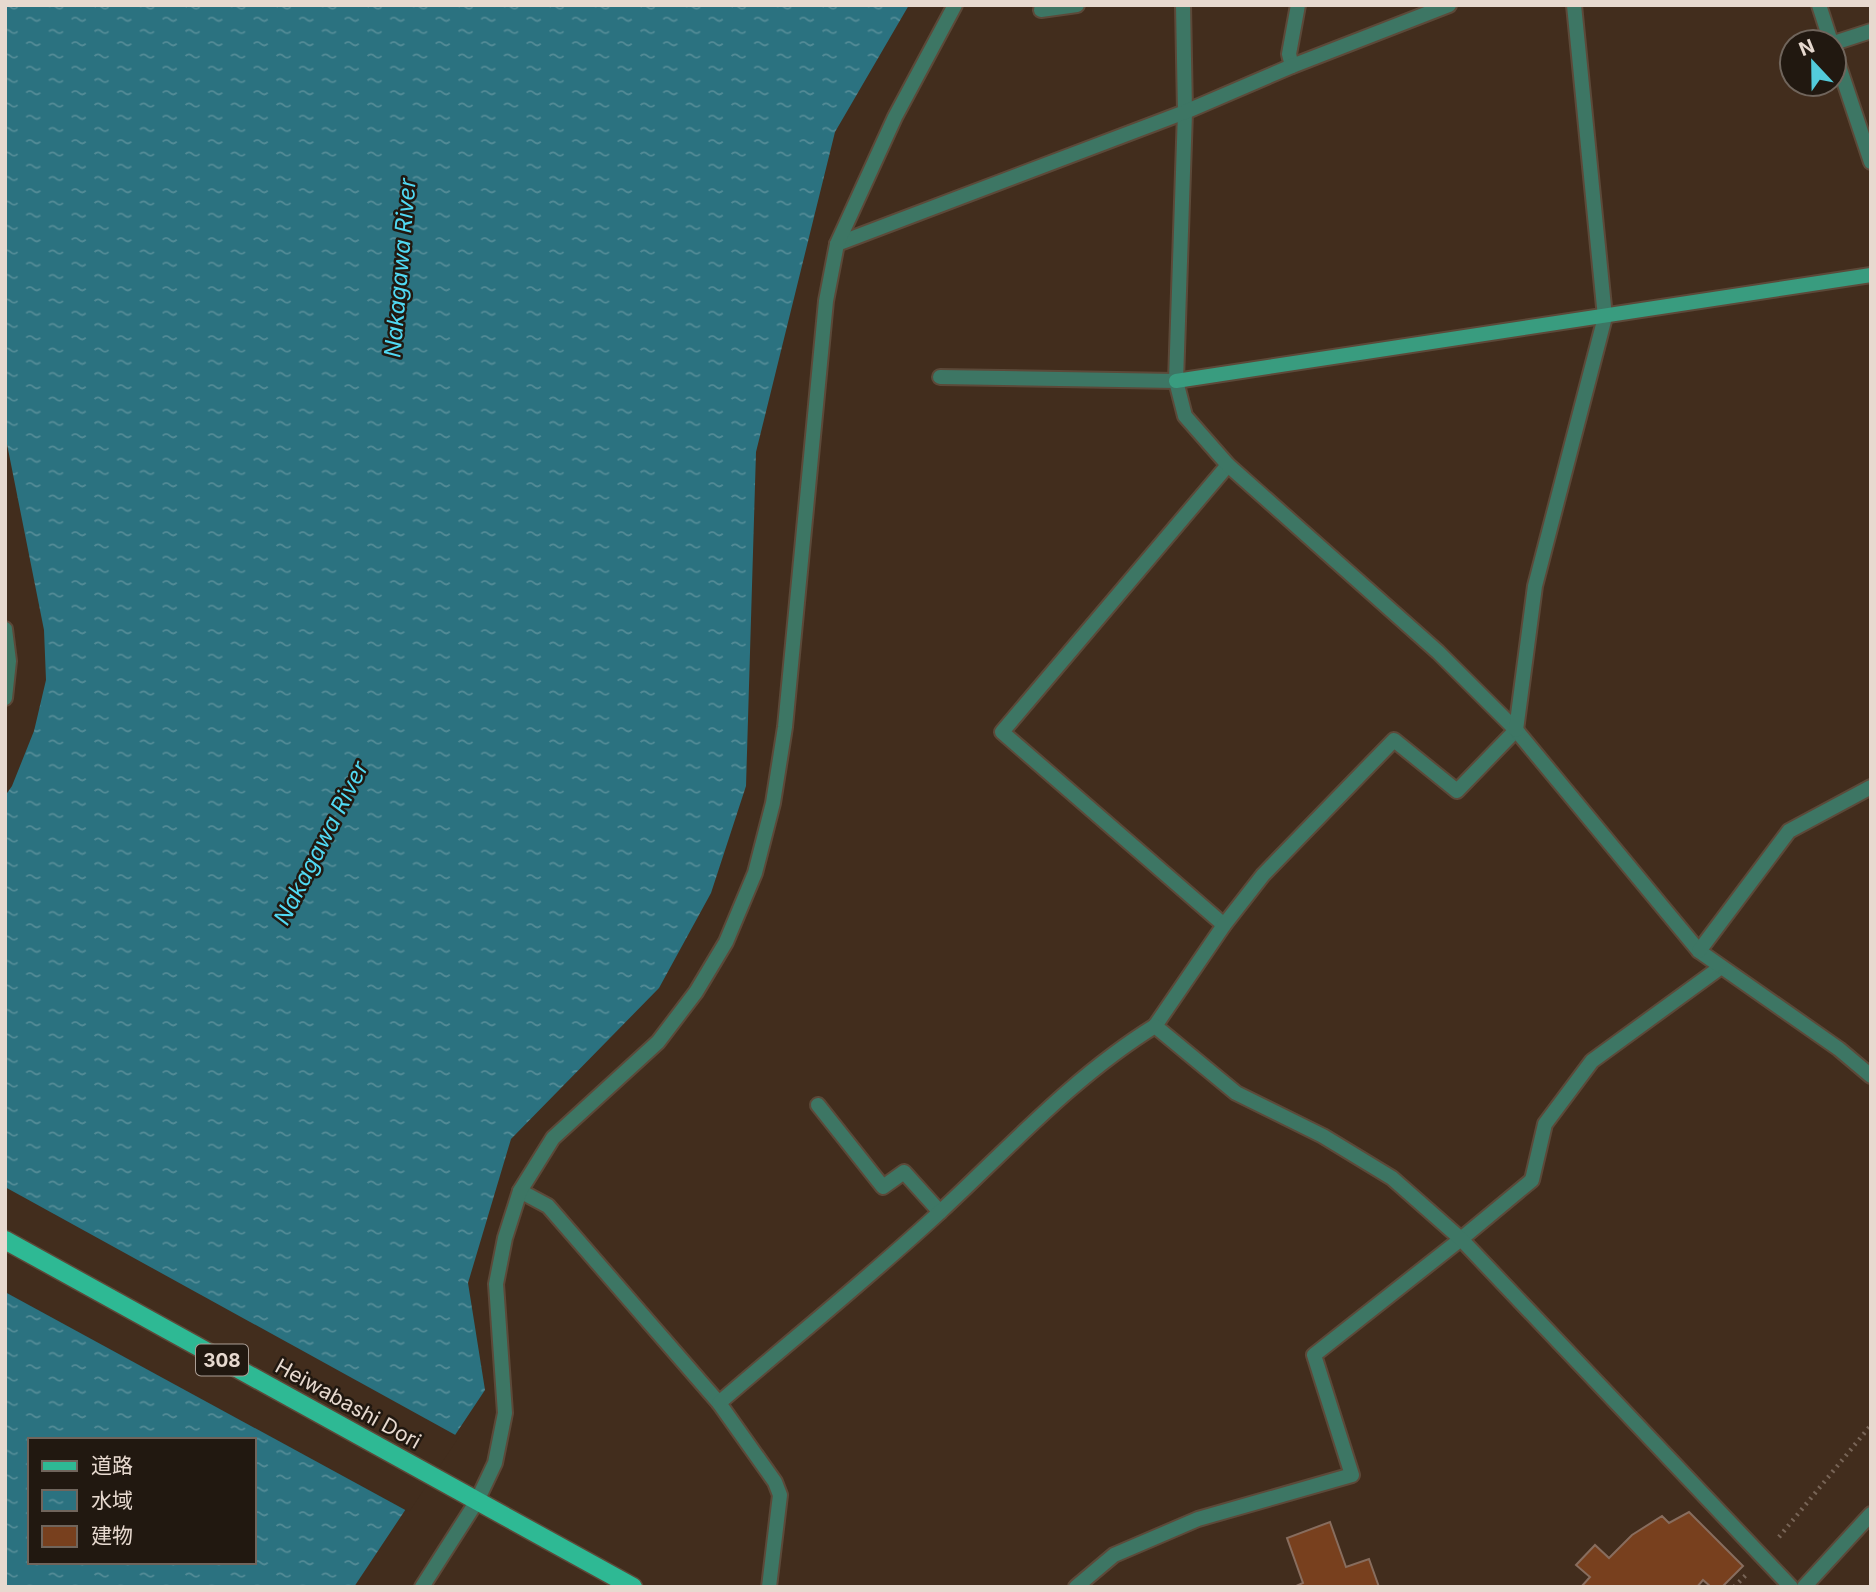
<svg xmlns="http://www.w3.org/2000/svg" width="1876" height="1592" font-family="Inter,'Noto Sans JP',sans-serif">
<style>
.water{fill:url(#water-ripples);fill-rule:evenodd}
.pier{fill:#422d1d}
.building{fill:#78401e;stroke:#886d5e;stroke-width:2}
.lines{fill:none;stroke-linecap:round;stroke-linejoin:round}
.lane-casing{stroke:#5c4939;stroke-width:18}
.street-casing{stroke:#5c4939;stroke-width:18}
.secondary-casing{stroke:#5c4939;stroke-width:18}
.primary-casing{stroke:#5c4939;stroke-width:21}
.path{stroke:#786557;stroke-width:4.5;stroke-dasharray:2 5;stroke-linecap:butt}
.lane{stroke:#3d7664;stroke-width:14}
.street{stroke:#3d7664;stroke-width:14}
.secondary{stroke:#399c7f;stroke-width:14}
.primary{stroke:#2eb994;stroke-width:18}
.labels{text-anchor:middle;stroke-width:5;stroke-linejoin:round;paint-order:stroke}
.shield{fill:#211810;stroke:#ac9f96;stroke-width:2}
.shield-label{font-size:19px;font-weight:bold;fill:#e7d9cf}
.street-label{font-size:21px;fill:#e7d9cf;stroke:#211810}
.water-label{font-size:23px;font-style:italic;fill:#51d9f3;stroke:#211810}
</style>
<defs>
<pattern id="water-ripples" width="26" height="14" patternUnits="userSpaceOnUse" patternTransform="scale(1.75)"><rect width="26" height="14" fill="#2b7280"/><path d="M2 4q2-2 4 0t4 0M15 11q2-2 4 0t4 0" fill="none" stroke="#548c97"/></pattern>
</defs>
<rect width="100%" height="100%" fill="#422d1d"/>
<path class="water" d="M5 5H909L835 132 756 452 746 786 711 893 659 988 511 1139 468 1283 485 1390 354 1587H5V796L12 786 34 731 46 680 44 630 5 434ZM30 1440H254V1562H30Z"/>
<polygon class="pier" points="5,1187 459,1437 409,1512 5,1292"/>
<g class="building">
<polygon points="1689,1512 1743,1566 1722,1587 1711,1587 1703,1580 1697,1587 1581,1587 1590,1577 1576,1565 1595,1545 1609,1558 1632,1535 1662,1516 1669,1523"/>
<polygon points="1330,1522 1346,1567 1369,1559 1379,1587 1294,1587 1303,1583 1287,1538"/>
</g>
<g class="lines">
<defs>
<g id="lane">
<polyline points="1041,10 1077,5"/>
<polyline points="1834,43 1871,31"/>
<polyline points="1292,66 1289,54 1298,5"/>
<polyline points="1224,925 1002,732 1228,465"/>
<polyline points="1155,1026 1224,925 1263,875 1394,740 1457,791 1516,730"/>
<polyline points="818,1105 883,1187 904,1172 940,1212"/>
<polyline points="520,1191 548,1206 719,1403"/>
<polyline points="1076,1587 1114,1555 1198,1519 1352,1475 1314,1355 1461,1239 1532,1180 1545,1124 1592,1061 1721,967"/>
</g>
<g id="street">
<polyline points="1183,5 1185,112 1176,381 1185,416 1228,465 1438,652 1516,730 1699,951 1839,1049 1871,1076"/>
<polyline points="1819,5 1831,42"/>
<polyline points="1834,51 1871,162"/>
<polyline points="837,244 1185,112 1292,66 1449,5"/>
<polyline points="940,377 1176,381"/>
<polyline points="5,629 9,661 5,698"/>
<polyline points="1516,730 1535,586 1605,317 1574,5"/>
<polyline points="1699,951 1789,831 1871,787"/>
<polyline points="422,1587 477,1501 495,1463 505,1413 496,1284 505,1238 520,1191 553,1138 658,1042 696,992 726,942 755,873 773,803 785,727 826,301 837,244 895,117 955,5"/>
<path d="M769 1587 780 1495 775 1482 719 1403C793 1339 870 1277 941 1211 1010 1147 1074 1076 1155 1026L1236 1093 1323 1136 1392 1178 1461 1239 1791 1587"/>
<polyline points="1804,1587 1871,1514"/>
</g>
<polyline id="secondary" points="1176,381 1871,275"/>
<polyline id="primary" points="5,1240 633,1587"/>
</defs>
<use href="#lane" class="lane-casing"/>
<use href="#street" class="street-casing"/>
<use href="#secondary" class="secondary-casing"/>
<use href="#primary" class="primary-casing"/>
<g class="path">
<polyline points="1779,1537 1871,1425"/>
<polyline points="1734,1587 1746,1575"/>
</g>
<use href="#lane" class="lane"/>
<use href="#street" class="street"/>
<use href="#secondary" class="secondary"/>
<use href="#primary" class="primary"/>
</g>
<g class="labels">
<rect class="shield" x="196" y="1344.5" width="52" height="31" rx="5"/>
<g class="shield-label">
<text x="222" y="1367">308</text>
</g>
<g class="street-label">
<text transform="translate(348 1404) rotate(29)" y="7">Heiwabashi Dori</text>
</g>
<g class="water-label">
<text transform="translate(400 268) rotate(-85)" y="8">Nakagawa River</text>
<text transform="translate(321 843) rotate(-63)" y="8">Nakagawa River</text>
</g>
</g>
<rect width="1876" height="1592" fill="none" stroke="#e7d9cf" stroke-width="14"/>
<rect x="28" y="1438" width="228" height="126" fill="#211810" stroke="#70655c" stroke-width="2"/>
<rect x="42" y="1461" width="35" height="10" fill="#2eb994" stroke="#70655c" stroke-width="2"/>
<text x="91" y="1473" font-size="21" fill="#e7d9cf">道路</text>
<rect x="42" y="1490" width="35" height="21" fill="url(#water-ripples)" stroke="#70655c" stroke-width="2"/>
<text x="91" y="1508" font-size="21" fill="#e7d9cf">水域</text>
<rect x="42" y="1526" width="35" height="21" fill="#78401e" stroke="#70655c" stroke-width="2"/>
<text x="91" y="1543" font-size="21" fill="#e7d9cf">建物</text>
<g transform="translate(1813 63) rotate(338)"><circle r="33" fill="#211810" stroke="#70655c" stroke-width="2"/>
<path d="M0-5L12 26L0 18L-12 26Z" fill="#53cbdb"/>
<text y="-10" font-size="19" font-weight="bold" text-anchor="middle" fill="#e7d9cf">N</text>
</g>
</svg>
